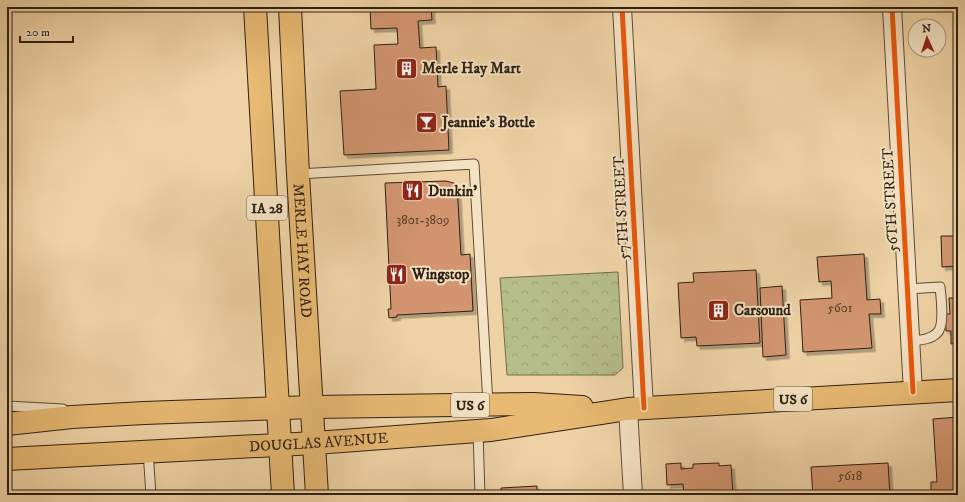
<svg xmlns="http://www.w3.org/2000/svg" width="965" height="502" font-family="'IM FELL DW Pica',serif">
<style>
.forest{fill:url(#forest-crowns);stroke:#726e4e}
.building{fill:#d2956f;stroke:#2e2012;filter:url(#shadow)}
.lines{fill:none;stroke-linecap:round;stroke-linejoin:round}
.lane-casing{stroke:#5e4c37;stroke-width:11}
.street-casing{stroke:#5e4c37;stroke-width:20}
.primary-casing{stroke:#2e2012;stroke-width:24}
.lane{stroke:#f4e2c4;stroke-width:9}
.street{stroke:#f4e2c4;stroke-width:18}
.primary{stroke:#e7b972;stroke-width:22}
.cycleway-casing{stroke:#f4e2c4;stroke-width:8}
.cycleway{stroke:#e8590c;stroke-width:5}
.labels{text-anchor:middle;stroke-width:4;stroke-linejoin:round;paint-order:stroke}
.number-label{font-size:13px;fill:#573d29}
.shield{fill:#f4e2c4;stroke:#695a47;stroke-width:1}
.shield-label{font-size:14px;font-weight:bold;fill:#2e2012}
.poi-label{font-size:15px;font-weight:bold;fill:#2e2012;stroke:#f4e2c4;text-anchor:start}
.street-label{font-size:15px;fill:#2e2012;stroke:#f4e2c4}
</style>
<defs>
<pattern id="forest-crowns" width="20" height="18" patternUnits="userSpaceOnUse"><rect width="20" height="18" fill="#b5bd89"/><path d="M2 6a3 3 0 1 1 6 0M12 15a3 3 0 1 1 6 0" fill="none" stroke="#9ca275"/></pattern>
<filter id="shadow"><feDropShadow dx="3.5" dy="3.5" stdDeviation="0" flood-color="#0004"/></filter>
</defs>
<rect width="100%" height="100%" fill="#eed2a5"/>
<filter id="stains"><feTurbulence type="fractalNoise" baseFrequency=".005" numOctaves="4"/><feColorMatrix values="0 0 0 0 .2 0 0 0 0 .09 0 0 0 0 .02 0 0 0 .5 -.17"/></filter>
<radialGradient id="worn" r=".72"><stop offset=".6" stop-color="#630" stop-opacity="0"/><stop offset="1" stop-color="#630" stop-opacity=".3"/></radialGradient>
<polygon class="forest" points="618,272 623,368 615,375 507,375 500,278"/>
<g class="building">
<polygon points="370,7 431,7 432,20 418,21 420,48 436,47 438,87 446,86 449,150 344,155 340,91 376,89 374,45 398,44 397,28 371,29"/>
<polygon points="446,181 457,184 461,255 470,254 473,311 397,315 397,317 389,318 388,309 391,309 385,183"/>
<polygon points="941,236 958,236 958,266 942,267"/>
<polygon points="864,254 867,300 880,299 881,314 869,314 872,348 803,352 800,300 832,298 831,281 819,282 817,257"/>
<polygon points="756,270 760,343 697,346 696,337 681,338 678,283 694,282 693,273"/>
<polygon points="782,286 786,355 763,357 760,288"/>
<polygon points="949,298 958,298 958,343 951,344 951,331 946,331 945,314 950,314"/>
<polygon points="958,417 958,495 931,495 931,482 937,482 933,419"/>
<polygon points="681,463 681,469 693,468 693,464 719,463 719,466 731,465 733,495 684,495 683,484 667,485 666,464"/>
<polygon points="888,463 890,495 813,495 811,467"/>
<polygon points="537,486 537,495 501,495 501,488"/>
<polygon points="437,491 437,495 467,493 467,495 402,495 402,492"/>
</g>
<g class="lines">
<defs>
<g id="lane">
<polyline points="298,174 474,164 488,404"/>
<path d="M907 289 940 287C941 297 945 326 937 333 930 340 919 340 910 341"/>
<polyline points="7,406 63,409"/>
<polyline points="478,431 480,495"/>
<polyline points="148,451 151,495"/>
</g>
<g id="street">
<polyline points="622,7 644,408"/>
<polyline points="892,7 913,392"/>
<polyline points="628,409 633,495"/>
</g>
<g id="primary">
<polyline points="255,7 283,495"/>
<path id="s1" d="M290 7 298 174 317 495"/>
<polyline points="7,424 72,417 144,413 313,407 534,404 582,407"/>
<path id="s2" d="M7 459 315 443 491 430 628 409 958 390"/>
</g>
</defs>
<use href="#lane" class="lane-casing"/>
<use href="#street" class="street-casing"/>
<use href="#primary" class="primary-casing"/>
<use href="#lane" class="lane"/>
<use href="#street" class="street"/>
<use href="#primary" class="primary"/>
<defs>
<g id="cycleway">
<polyline points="622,7 644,408"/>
<polyline points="892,7 913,392"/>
</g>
</defs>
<use href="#cycleway" class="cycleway-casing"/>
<use href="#cycleway" class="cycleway"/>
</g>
<defs>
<symbol id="building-square" viewBox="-11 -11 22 22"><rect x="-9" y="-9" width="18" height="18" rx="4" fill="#8f2418" stroke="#f4e2c4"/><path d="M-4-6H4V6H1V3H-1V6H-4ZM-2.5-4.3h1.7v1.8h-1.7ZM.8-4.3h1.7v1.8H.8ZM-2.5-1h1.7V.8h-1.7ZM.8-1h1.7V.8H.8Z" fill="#fff"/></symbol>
<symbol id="bar-square" viewBox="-11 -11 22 22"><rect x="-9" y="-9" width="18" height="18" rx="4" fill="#8f2418" stroke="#f4e2c4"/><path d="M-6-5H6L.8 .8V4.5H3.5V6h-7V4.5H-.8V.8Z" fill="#fff"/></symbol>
<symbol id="restaurant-square" viewBox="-11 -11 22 22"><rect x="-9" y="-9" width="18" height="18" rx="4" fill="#8f2418" stroke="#f4e2c4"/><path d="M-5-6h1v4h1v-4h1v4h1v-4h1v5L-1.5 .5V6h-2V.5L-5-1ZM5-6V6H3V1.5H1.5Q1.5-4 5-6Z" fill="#fff"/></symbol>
</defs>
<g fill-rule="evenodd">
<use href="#building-square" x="394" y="56" width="25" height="25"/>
<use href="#bar-square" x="414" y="110" width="25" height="25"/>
<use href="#restaurant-square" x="400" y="178" width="25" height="25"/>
<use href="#restaurant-square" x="384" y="262" width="25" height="25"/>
<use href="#building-square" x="706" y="298" width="25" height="25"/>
</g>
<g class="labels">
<g class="number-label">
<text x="423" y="224">3801-3809</text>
<text x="840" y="312">5601</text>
<text x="850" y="480">5618</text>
</g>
<g class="shield">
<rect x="247" y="196" width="40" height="24" rx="3"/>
<rect x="774" y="387" width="38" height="24" rx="3"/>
<rect x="451" y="393" width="38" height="24" rx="3"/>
</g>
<g class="shield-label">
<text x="267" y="213">IA 28</text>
<text x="793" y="404">US 6</text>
<text x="470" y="410">US 6</text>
</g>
<g class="poi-label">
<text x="422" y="73">Merle Hay Mart</text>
<text x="442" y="127">Jeannie's Bottle</text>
<text x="428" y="196">Dunkin'</text>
<text x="412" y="279">Wingstop</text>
<text x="734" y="315">Carsound</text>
</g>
<g class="street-label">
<text transform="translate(890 200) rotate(-93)" y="5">56TH STREET</text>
<text transform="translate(621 208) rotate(-93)" y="5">57TH STREET</text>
<text dy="5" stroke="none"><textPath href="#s1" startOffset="244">MERLE HAY ROAD</textPath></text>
<text dy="5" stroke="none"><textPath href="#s2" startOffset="312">DOUGLAS AVENUE</textPath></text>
</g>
</g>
<rect width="965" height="502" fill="none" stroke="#eed2a5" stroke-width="24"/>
<rect x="8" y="8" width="949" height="486" fill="none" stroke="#2e2012" stroke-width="2"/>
<rect x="12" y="12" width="941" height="478" fill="none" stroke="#2e2012"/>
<g transform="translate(927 38) rotate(357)"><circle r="19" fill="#f4e2c4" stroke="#a5947d"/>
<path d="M0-3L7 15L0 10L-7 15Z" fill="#8f2418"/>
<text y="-6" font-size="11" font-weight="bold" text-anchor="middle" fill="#2e2012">N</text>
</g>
<path d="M20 36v6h53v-6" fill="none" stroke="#2e2012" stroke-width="2"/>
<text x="26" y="36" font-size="12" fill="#2e2012" stroke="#f4e2c4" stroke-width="3" paint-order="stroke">20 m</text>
<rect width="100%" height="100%" filter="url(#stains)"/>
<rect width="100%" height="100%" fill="url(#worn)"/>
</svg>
